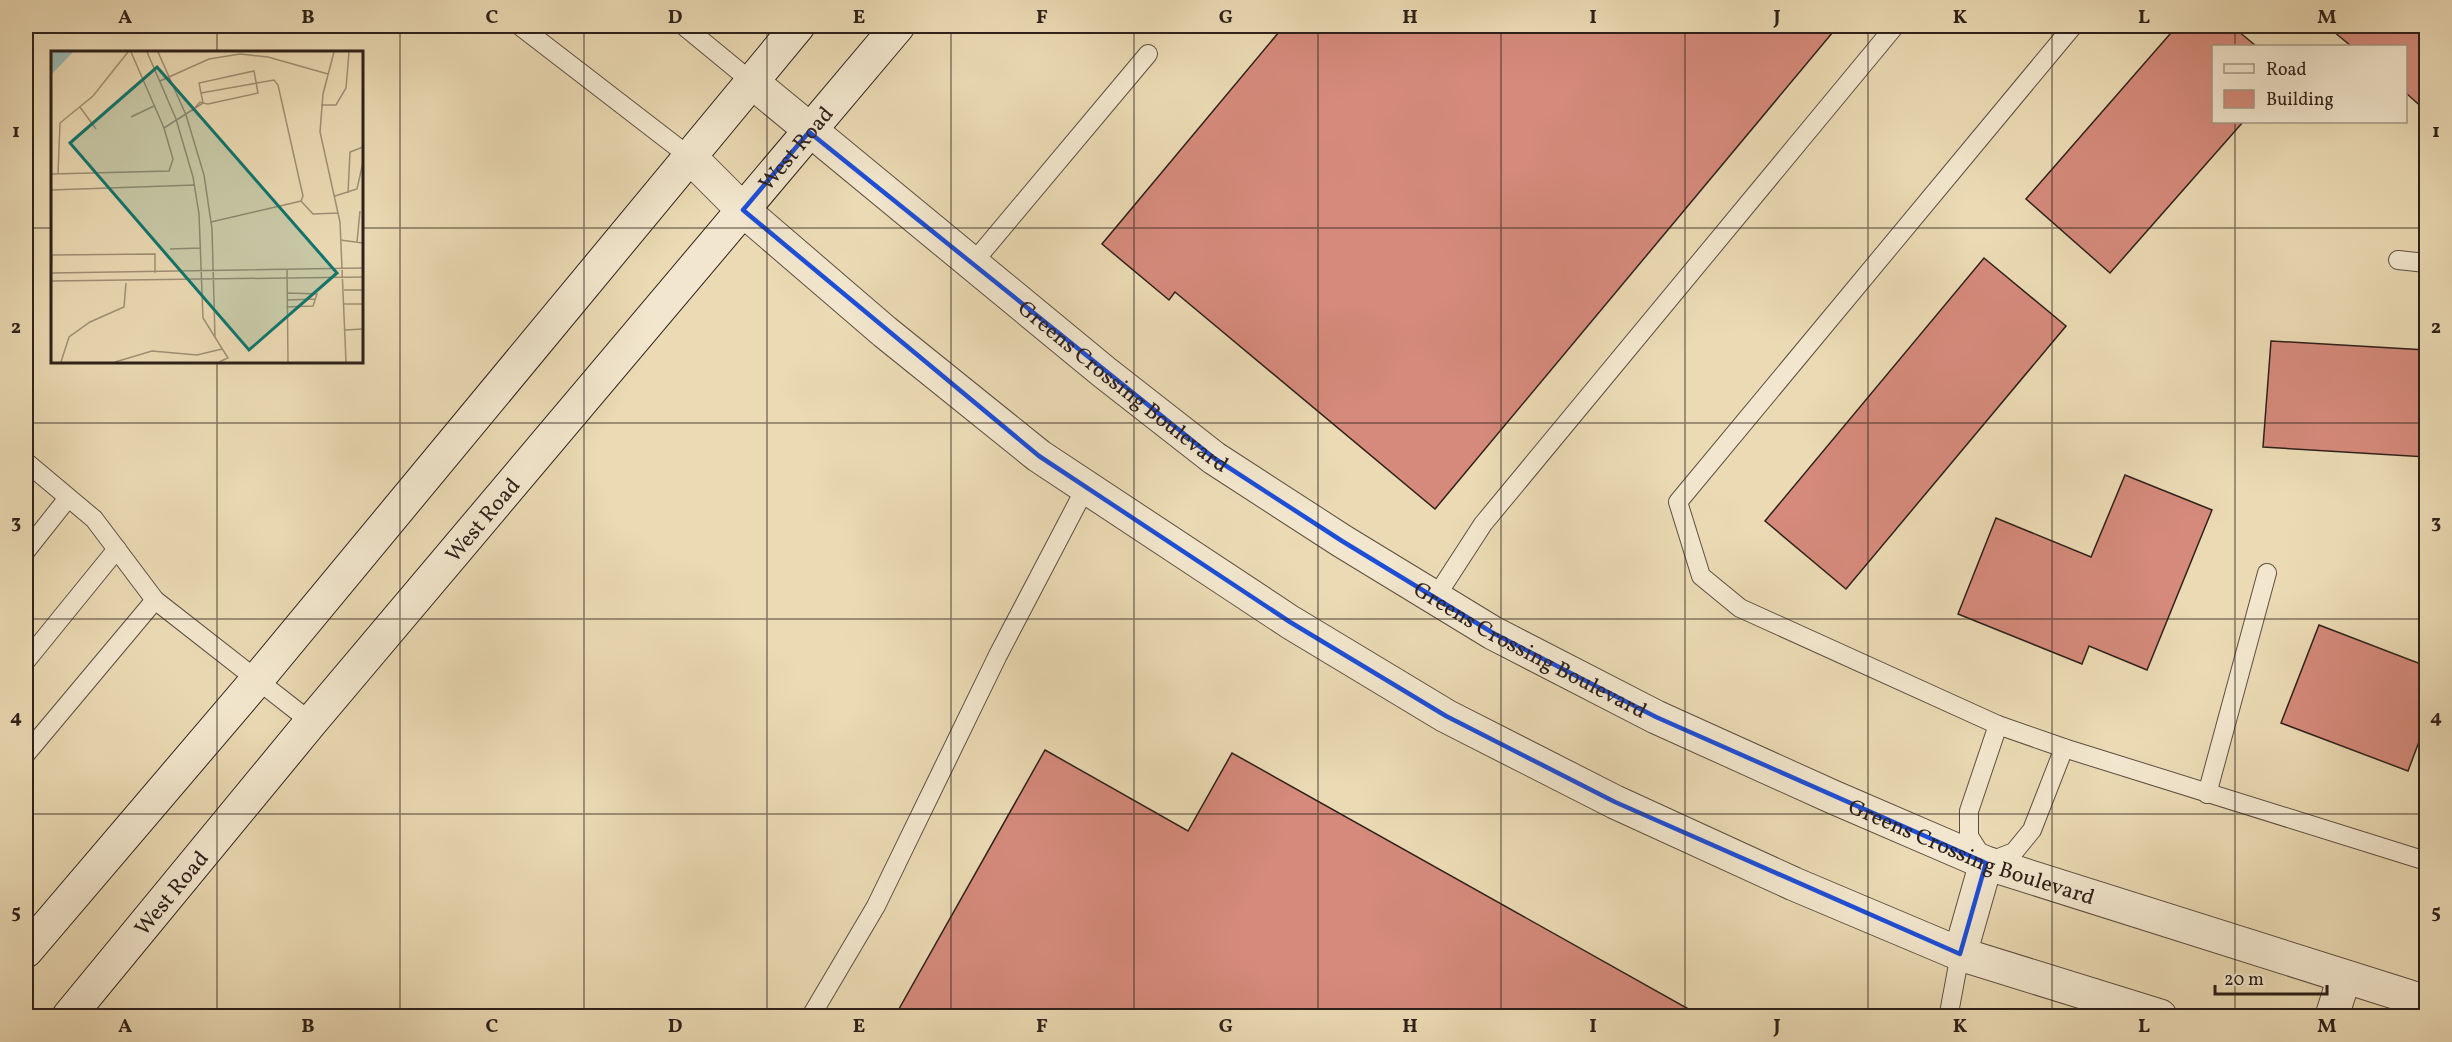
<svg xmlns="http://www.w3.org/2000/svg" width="2452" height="1042" font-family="Vollkorn,serif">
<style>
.building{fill:#d58a7b;stroke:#2e211a;stroke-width:1.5}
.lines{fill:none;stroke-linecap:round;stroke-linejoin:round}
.lane-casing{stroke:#5d4f40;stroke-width:20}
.street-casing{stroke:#5d4f40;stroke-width:35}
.secondary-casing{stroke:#2e211a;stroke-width:35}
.lane{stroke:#f2e7ce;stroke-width:18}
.street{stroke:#f2e7ce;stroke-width:33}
.secondary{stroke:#f2e7ce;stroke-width:33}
.marked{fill:none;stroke:#1d4ed8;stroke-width:4.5;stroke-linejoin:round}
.grid{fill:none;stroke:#2e211a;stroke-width:1.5;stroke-opacity:0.55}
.labels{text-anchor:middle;stroke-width:4.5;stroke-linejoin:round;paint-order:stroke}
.street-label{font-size:22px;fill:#2e211a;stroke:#f2e7ce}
.inset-road{fill:none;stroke:#9f9076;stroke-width:1.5}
.view{fill:#0f766e;fill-opacity:0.15;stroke:#0f766e;stroke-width:3}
.inset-edge{fill:none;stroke:#2e211a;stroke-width:3}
.neatline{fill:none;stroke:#2e211a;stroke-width:2}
.grid-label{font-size:20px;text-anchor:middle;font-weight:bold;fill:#2e211a}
</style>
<rect width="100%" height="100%" fill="#ebdab4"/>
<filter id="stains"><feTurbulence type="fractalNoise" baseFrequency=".00333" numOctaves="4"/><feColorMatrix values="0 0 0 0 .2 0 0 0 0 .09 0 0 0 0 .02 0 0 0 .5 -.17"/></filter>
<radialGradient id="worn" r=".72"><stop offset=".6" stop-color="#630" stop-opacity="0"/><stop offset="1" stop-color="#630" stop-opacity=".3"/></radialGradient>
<g class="building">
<polygon points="1284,26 1838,26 1435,509 1175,292 1169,300 1102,244"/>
<polygon points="2177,26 2232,26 2256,46 2214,46 2214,122 2243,122 2110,273 2026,199"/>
<polygon points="2327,26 2426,26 2426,111 2406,93 2406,46 2351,46"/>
<polygon points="1984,258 2066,326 1846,589 1765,521"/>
<polygon points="2271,341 2426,350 2426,457 2263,447"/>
<polygon points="2125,475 2212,510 2147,670 2089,646 2082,664 1958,614 1996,518 2091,557"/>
<polygon points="2319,625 2426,666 2426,723 2408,771 2281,723"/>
<polygon points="1045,750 1188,831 1232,753 1701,1016 895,1016"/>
</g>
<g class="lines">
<defs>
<g id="lane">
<polyline points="520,26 690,157"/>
<polyline points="684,26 752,82"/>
<polyline points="2073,26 1678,502 1701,576 1740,608 1998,725 2064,748 2426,861"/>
<polyline points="2398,260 2426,263"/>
<polyline points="972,264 1148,54"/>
<polyline points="26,462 94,519 155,600 311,722"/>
<polyline points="26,551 68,498"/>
<polyline points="1435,598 1483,524 1895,26"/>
<polyline points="26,661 117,549"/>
<polyline points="1998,725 1969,811 1969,836 1986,863 2014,852 2032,830 2064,748"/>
<polyline points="26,754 155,600"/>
<polyline points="2207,794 2267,573"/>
<polyline points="811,1016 876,906 998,655 1086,487"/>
<polyline points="1946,1016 1949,1013 1960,954"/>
</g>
<g id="street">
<path id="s1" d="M752 82 1104 372 1214 458 1342 541 1493 633 1656 717 1833 797 1986 863 2426 1002"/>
<polyline points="690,157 743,210 885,332 1039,456 1290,622 1446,716 1615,802 1794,884 1960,954 2160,1016"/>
<polyline points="1960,954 1986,863"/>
<polyline points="2332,1016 2344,978"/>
</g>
<g id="secondary">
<polyline points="26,951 256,681 798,26"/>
<path id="s2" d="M69 1016 311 722 898 26"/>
</g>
</defs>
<use href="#lane" class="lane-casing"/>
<use href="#street" class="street-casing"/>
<use href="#secondary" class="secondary-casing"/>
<use href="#lane" class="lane"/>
<use href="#street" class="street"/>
<use href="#secondary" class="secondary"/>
</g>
<path class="marked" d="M809 132 1214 458 1342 541 1493 633 1656 717 1986 863 1960 954 1615 802 1446 716 1290 622 1039 456 743 210Z"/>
<path class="grid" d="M217 26V52M400 26V1016M584 26V1016M767 26V1016M951 26V1016M1134 26V1016M1318 26V1016M1501 26V1016M1685 26V1016M1868 26V1016M2052 26V1016M2235 26V46M2235 122V1016M26 228H52M362 228H2426M217 362V1016M26 423H2426M26 619H2426M26 814H2426"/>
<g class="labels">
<g class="street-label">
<text dy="8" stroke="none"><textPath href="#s2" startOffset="1132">West Road</textPath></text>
<text dy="8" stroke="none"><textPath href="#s1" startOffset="480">Greens Crossing Boulevard</textPath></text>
<text dy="8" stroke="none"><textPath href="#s2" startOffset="646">West Road</textPath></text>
<text dy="8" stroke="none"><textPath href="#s1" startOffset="966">Greens Crossing Boulevard</textPath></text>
<text dy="8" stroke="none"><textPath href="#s1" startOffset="1452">Greens Crossing Boulevard</textPath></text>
<text dy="8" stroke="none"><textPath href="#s2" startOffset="160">West Road</textPath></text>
</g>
</g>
<g transform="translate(51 51)">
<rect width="312" height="312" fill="#ebdab4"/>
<path d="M0 1H22L0 24Z" fill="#99bab2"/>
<path class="inset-road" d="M96 1 125 68 142 126 148 163 152 267 177 307 168 311M107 1 135 64 153 124 161 178 164 286M283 1 272 43 269 81 289 171 295 311M109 30 158 8 189 3 217 6 277 23M150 42 223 29 227 34 252 145 250 150 160 171M270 54H285L295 37 298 1M29 56 45 78M141 60 149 51 152 52 157 53 207 42 203 20 148 32 152 52M80 66 103 55M113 77 152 52M0 123 118 120 122 108 113 77 80 1M7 123 9 72 42 45 77 1M0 139 144 134M297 142 299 101 312 96M284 145 306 138 312 111M250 150 262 163 287 162M289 189 312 192M306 191 309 160M119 198 149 197M0 204 104 203V222M236 219 237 311M0 222 1 204M0 222 312 217M0 230 312 226M293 239H312M236 249 264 248M293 253H312M235 256 262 255 266 243 237 242M294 279 312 278M10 311 18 286 39 271 73 256 75 232M64 311 101 300 146 304 171 298"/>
<path class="view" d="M106 16 286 222 198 299 19 92Z"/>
<rect width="312" height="312" class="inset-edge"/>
</g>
<rect width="2452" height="1042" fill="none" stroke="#ebdab4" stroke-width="66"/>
<rect x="2212" y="45" width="195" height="78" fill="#f2e7ce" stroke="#a49886" stroke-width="1.5"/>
<rect x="2224" y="64" width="30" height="9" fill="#f2e7ce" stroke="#a49886" stroke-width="1.5"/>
<text x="2266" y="75" font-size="18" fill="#2e211a">Road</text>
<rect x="2224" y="90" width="30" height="18" fill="#d58a7b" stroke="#a49886" stroke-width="1.5"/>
<text x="2266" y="105" font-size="18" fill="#2e211a">Building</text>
<path d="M2215 985v9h112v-9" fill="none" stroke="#2e211a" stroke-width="3"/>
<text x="2224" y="985" font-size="18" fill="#2e211a" stroke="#f2e7ce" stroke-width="4.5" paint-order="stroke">20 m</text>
<rect x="33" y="33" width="2386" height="976" class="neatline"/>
<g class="grid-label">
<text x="125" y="23">A</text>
<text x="308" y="23">B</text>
<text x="492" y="23">C</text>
<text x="675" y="23">D</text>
<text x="859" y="23">E</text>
<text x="1042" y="23">F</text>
<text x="1226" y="23">G</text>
<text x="1410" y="23">H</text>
<text x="1593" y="23">I</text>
<text x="1777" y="23">J</text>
<text x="1960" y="23">K</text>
<text x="2144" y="23">L</text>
<text x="2327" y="23">M</text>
<text x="16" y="137">1</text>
<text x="2436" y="137">1</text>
<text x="16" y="333">2</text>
<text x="2436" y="333">2</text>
<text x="16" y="528">3</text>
<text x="2436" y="528">3</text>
<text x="16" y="723">4</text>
<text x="2436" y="723">4</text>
<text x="16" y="918">5</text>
<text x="2436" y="918">5</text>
<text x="125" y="1032">A</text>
<text x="308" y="1032">B</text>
<text x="492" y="1032">C</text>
<text x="675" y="1032">D</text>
<text x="859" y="1032">E</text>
<text x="1042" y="1032">F</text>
<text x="1226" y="1032">G</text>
<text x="1410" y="1032">H</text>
<text x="1593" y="1032">I</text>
<text x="1777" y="1032">J</text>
<text x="1960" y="1032">K</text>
<text x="2144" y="1032">L</text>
<text x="2327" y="1032">M</text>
</g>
<rect width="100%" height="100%" filter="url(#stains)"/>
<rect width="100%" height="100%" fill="url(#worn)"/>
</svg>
